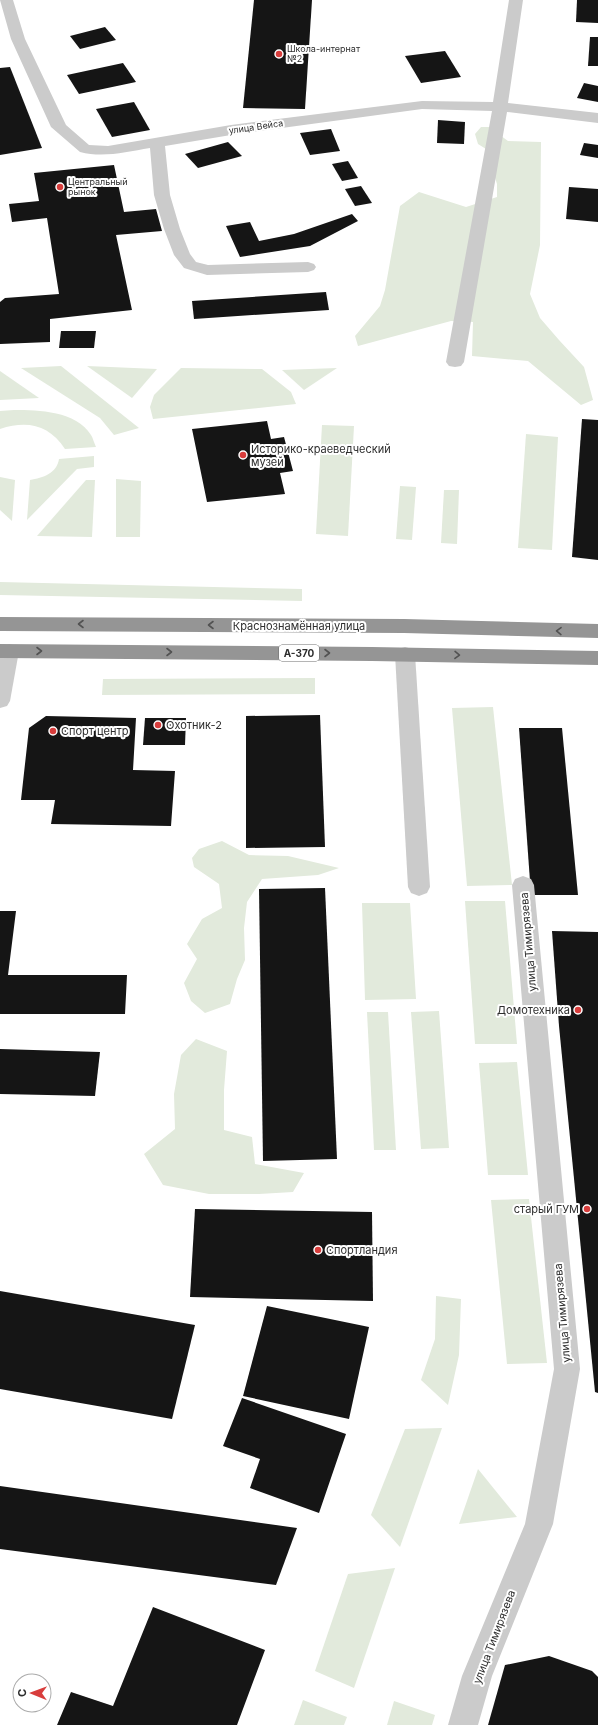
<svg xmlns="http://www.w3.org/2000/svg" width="598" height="1725" font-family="Inter,sans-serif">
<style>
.green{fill:#e2eadc}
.building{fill:#151515}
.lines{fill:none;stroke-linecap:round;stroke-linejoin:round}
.minor{fill:#cbcbcb;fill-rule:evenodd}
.highway{fill:#959595;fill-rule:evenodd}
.oneway{stroke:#525252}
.poi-dot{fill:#d83d3c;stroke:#fff;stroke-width:1.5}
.labels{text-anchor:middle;stroke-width:4;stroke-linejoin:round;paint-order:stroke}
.far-poi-label{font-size:9px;fill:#2e2e2e;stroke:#fff;text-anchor:start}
.far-street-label{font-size:9px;fill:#2e2e2e;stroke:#fff}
.shield{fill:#fff;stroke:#6d6d6d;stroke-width:1}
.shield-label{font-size:10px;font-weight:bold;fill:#2e2e2e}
.poi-label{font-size:11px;fill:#2e2e2e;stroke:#fff;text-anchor:start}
.street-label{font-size:11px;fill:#2e2e2e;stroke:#fff}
</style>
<rect width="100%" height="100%" fill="#fff"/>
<g class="green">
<polygon points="481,127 489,127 508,141 541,142 540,245 530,294 540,318 559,340 584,367 593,400 581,405 528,361 472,356 473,322 451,321 358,346 355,336 380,306 385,290 400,206 419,192 466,207 497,197 497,184 486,149 478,144 475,134"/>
<polygon points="61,366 139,428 114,435 100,418 21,368"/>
<polygon points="87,366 157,369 132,398"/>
<polygon points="181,368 262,369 291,392 296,404 153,419 150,407 154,395"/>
<polygon points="337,368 304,390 282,370"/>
<polygon points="0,371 39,398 0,400"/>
<path d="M14 410C39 410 76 411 91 435 93 438 94 443 96 447L65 449C49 425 28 420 0 429V411Z"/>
<polygon points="322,425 354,426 348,536 316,534"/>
<polygon points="526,434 558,437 552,550 518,548"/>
<path d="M94 456V467L77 469 27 520 30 480C43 478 57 473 59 459Z"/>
<polygon points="0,477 15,480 12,521 0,510"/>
<polygon points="116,479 141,481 140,537 116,537"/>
<polygon points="86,480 95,480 92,537 37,536"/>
<polygon points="400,486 416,487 412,540 396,539"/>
<polygon points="444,490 459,490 457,544 441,543"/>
<polygon points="0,582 302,589 302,601 0,595"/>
<polygon points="315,678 315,694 102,695 103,679"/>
<polygon points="493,707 512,885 467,886 452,708"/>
<polygon points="222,841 249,855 288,856 339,868 318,875 262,879 247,902 244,928 245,960 237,979 230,1004 205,1013 191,1001 184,983 197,959 187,944 202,919 222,908 219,884 194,867 192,858 199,849"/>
<polygon points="465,901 505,901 517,1044 475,1044"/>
<polygon points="410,903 416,999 365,1000 362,903"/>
<polygon points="439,1011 449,1148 421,1149 411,1012"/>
<polygon points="367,1012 388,1012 396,1150 374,1150"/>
<polygon points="196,1039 227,1051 224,1090 224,1130 252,1137 255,1164 304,1173 293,1192 259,1194 209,1194 163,1185 144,1154 175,1129 174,1094 181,1055"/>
<polygon points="517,1062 528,1175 488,1175 479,1063"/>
<polygon points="529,1199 547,1363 507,1364 491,1200"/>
<polygon points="436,1296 461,1299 459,1355 448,1405 421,1380 435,1339"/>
<polygon points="442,1428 400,1547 371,1515 405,1429"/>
<polygon points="478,1469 517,1517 459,1524"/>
<polygon points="395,1568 354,1688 315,1671 348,1574"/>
<polygon points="303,1700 347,1717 344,1725 294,1725"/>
<polygon points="394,1701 435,1715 432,1725 387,1725"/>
</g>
<g class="building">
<polygon points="254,0 312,0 305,109 243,108"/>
<polygon points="577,0 598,0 598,23 576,22"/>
<polygon points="105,27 116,40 80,49 70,36"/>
<polygon points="590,37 598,37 598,66 588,66"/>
<polygon points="445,51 461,77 421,83 405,56"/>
<polygon points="123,63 136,82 79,94 67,75"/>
<polygon points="10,67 42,148 0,155 0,68"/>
<polygon points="584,83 598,86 598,102 577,98"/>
<polygon points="134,102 150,130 112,137 96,109"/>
<polygon points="438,120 465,122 464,144 437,143"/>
<polygon points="331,129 340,151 310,155 300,133"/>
<polygon points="228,142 242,156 198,168 185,154"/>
<polygon points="584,143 598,145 598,158 580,155"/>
<polygon points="348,161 358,178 342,181 332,164"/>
<polygon points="114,165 124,212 156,209 162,231 116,235 132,310 50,319 50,342 0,344 0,302 5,298 59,294 47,218 12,222 9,204 39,201 34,173"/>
<polygon points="361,186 372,203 355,206 345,189"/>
<polygon points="569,187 598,189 598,222 566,219"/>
<polygon points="352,214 358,221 310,246 240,257 226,226 250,222 259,241 294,234"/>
<polygon points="326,292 329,310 194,319 192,301"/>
<polygon points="61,331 96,331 94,348 59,348"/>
<polygon points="582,419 598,420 598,560 572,557"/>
<polygon points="267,421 271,439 284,437 293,471 280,473 285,494 207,502 192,429"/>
<polygon points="320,715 325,847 246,848 246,716"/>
<polygon points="46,716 136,718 133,770 175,771 171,826 51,824 55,800 21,800 29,728"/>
<polygon points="145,718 186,718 185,745 143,745"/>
<polygon points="519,728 562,728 578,895 531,895"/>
<polygon points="325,888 337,1159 263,1161 259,889"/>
<polygon points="0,911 16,911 8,975 127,975 125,1014 0,1014"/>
<polygon points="552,931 598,932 598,1393 595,1392 559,1026"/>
<polygon points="0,1049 100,1052 95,1096 0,1094"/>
<polygon points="195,1209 372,1212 373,1301 190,1297"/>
<polygon points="0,1291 195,1325 172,1419 0,1389"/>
<polygon points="267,1306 369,1327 349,1419 243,1396"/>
<polygon points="242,1398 346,1434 319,1513 250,1488 260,1459 223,1446"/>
<polygon points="0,1486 297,1528 276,1585 0,1549"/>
<polygon points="153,1607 265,1650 237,1725 57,1725 71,1692 113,1706"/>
<polygon points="549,1656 592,1671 598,1677 598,1725 488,1725 505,1665"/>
</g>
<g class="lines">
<g class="minor">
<path d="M0 0H13L25 39 66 125 89 145 108 146 231 125 422 101 493 102 509 0H523L508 103 598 113V123L507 112 464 362 461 366 455 367 449 366 446 362 492 111 422 109 231 135 165 146 170 195 180 229 190 254 196 262 208 265 308 262 314 264 316 267 314 270 308 272 207 275 184 268 174 255 164 229 154 195 150 148C126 152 103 158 80 152L51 127 11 39Z"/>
<polygon points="9,644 16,646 19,651 10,701 7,706 0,708 0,649 2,646"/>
<polygon points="405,647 412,649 415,654 430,887 427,893 419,896 411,893 408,887 395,654 398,649"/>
<polygon points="523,876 531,879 534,885 580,1369 553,1524 492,1676 478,1725 448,1725 462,1676 525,1524 554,1369 512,885 515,879"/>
</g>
<g class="highway">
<polygon points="0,617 404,619 598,624 598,638 404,633 0,631"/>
<polygon points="0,644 372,647 598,651 598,665 372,661 0,658"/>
</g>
</g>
<defs><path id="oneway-chevron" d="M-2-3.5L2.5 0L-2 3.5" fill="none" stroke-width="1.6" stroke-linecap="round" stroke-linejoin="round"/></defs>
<g class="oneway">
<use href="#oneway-chevron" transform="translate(81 624) rotate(-180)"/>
<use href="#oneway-chevron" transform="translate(211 625) rotate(-180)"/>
<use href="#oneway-chevron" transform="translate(559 631) rotate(-179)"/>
<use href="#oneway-chevron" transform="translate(39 651)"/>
<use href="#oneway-chevron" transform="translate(169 652)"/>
<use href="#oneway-chevron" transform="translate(327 653)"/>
<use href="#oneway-chevron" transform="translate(457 655) rotate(1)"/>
</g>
<g class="poi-dot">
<circle cx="279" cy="54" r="4"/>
<circle cx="60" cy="187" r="4"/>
<circle cx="243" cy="455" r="4"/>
<circle cx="158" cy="725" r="4"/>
<circle cx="53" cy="731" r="4"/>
<circle cx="578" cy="1010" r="4"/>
<circle cx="587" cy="1209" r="4"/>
<circle cx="318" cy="1250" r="4"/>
</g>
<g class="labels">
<g class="far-poi-label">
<text x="287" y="52">Школа-интернат<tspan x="287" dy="10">№2</tspan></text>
<text x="68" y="185">Центральный<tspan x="68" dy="10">рынок</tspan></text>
</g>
<g class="far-street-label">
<text transform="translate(256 127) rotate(-8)" y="3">улица Вейса</text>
</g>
<rect class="shield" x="279" y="645" width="40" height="16" rx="3"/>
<g class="shield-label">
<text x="299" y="657">А-370</text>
</g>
<g class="poi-label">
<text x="251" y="453">Историко-краеведческий<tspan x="251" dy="13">музей</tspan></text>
<text x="166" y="729">Охотник-2</text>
<text x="61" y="735">Спорт центр</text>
<text x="570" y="1014" text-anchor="end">Домотехника</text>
<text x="579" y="1213" text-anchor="end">старый ГУМ</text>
<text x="326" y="1254">Спортландия</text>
</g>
<g class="street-label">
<text x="299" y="630">Краснознамённая улица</text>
<text transform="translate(528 942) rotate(-95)" y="4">улица Тимирязева</text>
<text transform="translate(562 1313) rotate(-95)" y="4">улица Тимирязева</text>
<text transform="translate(494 1637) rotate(-69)" y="4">улица Тимирязева</text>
</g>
</g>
<g transform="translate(32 1693) rotate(271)"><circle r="19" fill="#ffffff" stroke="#ababab"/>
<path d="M0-3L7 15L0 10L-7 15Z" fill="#d83d3c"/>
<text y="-6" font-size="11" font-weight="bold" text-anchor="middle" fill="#2e2e2e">С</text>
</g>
</svg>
